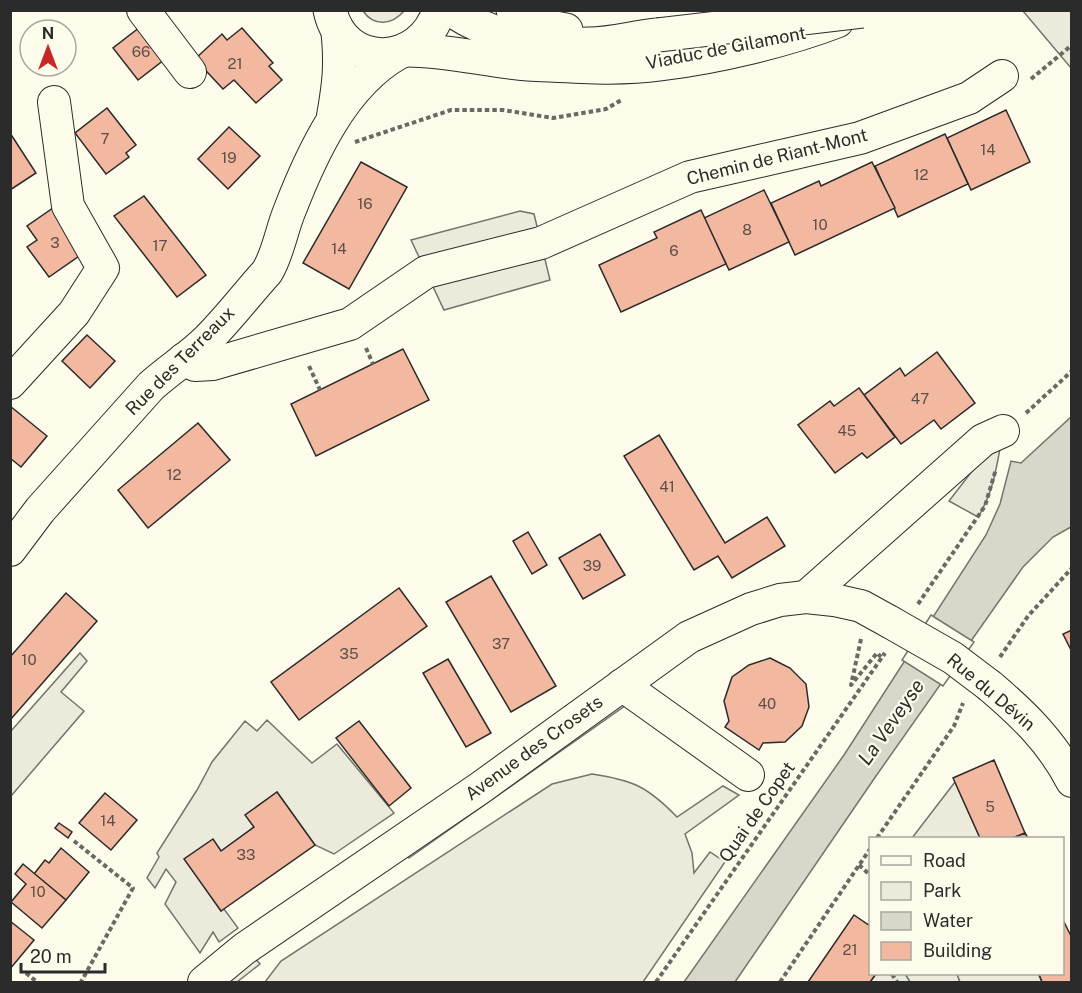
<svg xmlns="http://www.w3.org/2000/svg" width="1082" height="993" font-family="'Public Sans',sans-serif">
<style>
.green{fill:#ecebdb;stroke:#74746e;stroke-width:1.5}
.parking{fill:#eceadb;stroke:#74746e;stroke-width:1.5}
.water{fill:#d8d7c9;stroke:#74746e;stroke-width:1.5}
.pier{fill:#fdfbea;stroke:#74746e;stroke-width:1.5}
.building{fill:#f2b8a0;stroke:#2b2b2b;stroke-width:1.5}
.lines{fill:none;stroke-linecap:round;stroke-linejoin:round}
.minor-casing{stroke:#2b2b2b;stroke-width:34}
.major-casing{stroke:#2b2b2b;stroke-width:35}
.path{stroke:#6a6964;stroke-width:4;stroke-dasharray:4.5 3;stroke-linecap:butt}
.minor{stroke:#fdfbea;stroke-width:32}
.major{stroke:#fdfbea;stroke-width:33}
.minor-bridge-casing{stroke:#2b2b2b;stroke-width:34;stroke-linecap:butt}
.major-bridge-casing{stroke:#2b2b2b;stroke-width:35;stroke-linecap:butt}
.minor-bridge{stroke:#fdfbea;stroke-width:32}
.major-bridge{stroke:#fdfbea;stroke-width:33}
.labels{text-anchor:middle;stroke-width:4.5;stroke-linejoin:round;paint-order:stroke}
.number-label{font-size:15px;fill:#5d4e48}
.street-label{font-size:18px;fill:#2b2b2b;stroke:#fdfbea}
.water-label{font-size:20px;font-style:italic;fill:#2b2b2b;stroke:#fdfbea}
</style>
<rect width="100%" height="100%" fill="#fdfbea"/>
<g class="green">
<path d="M363 11H404C392 25 374 27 363 11Z"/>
<polygon points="1023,11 1071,11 1071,68"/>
<path d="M1003 431C998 460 994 492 978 517L949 501Z"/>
<polygon points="80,653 87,661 61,692 84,711 11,796 11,731"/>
<path d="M592 774C633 780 648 787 677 817L723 786 739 795 685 834 692 853 694 873 710 852 725 862 643 982H265L281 961 552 784Z"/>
<polygon points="905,974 957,974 960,982 910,982"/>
</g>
<g class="parking">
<polygon points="520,211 534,214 550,280 444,310 411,240"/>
<polygon points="625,697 629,703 409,858 404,851"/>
<polygon points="267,720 312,763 337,744 394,813 334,854 315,845 277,792 246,815 254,827 221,851 213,840 185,859 221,911 224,909 238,928 219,942 213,932 200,953 165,904 176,882 166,869 155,888 147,878 159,857 157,853 197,790 212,762 245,721 257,731"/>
<polygon points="955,782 980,838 912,838"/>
<polygon points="254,957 260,964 237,982 223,982"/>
<polygon points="876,974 905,974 910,982 870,982"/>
<polygon points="957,974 1038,974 1042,982 960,982"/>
</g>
<polygon class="water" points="1071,417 1071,527 1053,537 1023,567 876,776 735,982 684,982 844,755 986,535 1000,504 1011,461 1021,463"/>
<polygon class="pier" points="931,615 974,642 943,686 902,660"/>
<g class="building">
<polygon points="144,24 169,56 138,80 113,48"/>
<polygon points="242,28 273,63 269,66 282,80 256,103 234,80 223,89 195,59 222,34 227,40"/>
<polygon points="107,108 136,145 126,153 129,157 106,174 75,133"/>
<polygon points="1006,110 1030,162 971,190 947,138"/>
<polygon points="229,127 260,156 228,189 198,159"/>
<polygon points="10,133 36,173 10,190"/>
<polygon points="945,134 968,184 898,217 875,166"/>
<polygon points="361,162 407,187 349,289 303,263"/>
<polygon points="872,162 895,208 795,255 771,203 819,181 821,186"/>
<polygon points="764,190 789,242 729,270 704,218"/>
<polygon points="144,196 206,275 177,297 114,216"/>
<polygon points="53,208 85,252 49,277 27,247 37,240 27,226"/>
<polygon points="701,210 726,264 621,312 599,265 657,238 654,232"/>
<polygon points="87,335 115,361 90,388 62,361"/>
<polygon points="403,349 429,400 316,456 291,404"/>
<polygon points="937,352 975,403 941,429 934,420 901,444 864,395 900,368 905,376"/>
<polygon points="859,388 895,437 867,458 862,453 835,473 798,425 830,401 834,406"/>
<polygon points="10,406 47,436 21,467 10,458"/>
<polygon points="198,423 230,460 148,528 118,490"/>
<polygon points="659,435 725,543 767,517 785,546 732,578 718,556 694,570 624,456"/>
<polygon points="528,532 547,565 532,574 513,541"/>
<polygon points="600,534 625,575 583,599 559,558"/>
<polygon points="491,576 556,686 511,712 446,602"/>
<polygon points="399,588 427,626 299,720 271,682"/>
<polygon points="66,593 97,621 10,720 10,657"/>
<polygon points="1072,630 1072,652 1063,634"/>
<polygon points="770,658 790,668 806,684 809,707 802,726 785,742 763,743 759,750 725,727 729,721 724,701 732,677 749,665"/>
<polygon points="448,659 491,733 466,747 423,673"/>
<polygon points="359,721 411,788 389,806 336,738"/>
<polygon points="994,760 1025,833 1013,838 980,838 953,778"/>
<polygon points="277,792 315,845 221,911 184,859 213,839 221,851 254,827 245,815"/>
<polygon points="105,793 137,820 111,850 79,823"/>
<polygon points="59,823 72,832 68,838 55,828"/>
<polygon points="1025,833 1028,838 1013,838"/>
<polygon points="61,848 89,872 66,900 34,874 45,860 49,863"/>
<polygon points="23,864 66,900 42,928 11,902 26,884 15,874"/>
<polygon points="854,915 870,926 870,974 876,974 870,982 808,982"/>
<polygon points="1062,918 1072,938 1072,982 1042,982 1039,974 1062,974"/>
<polygon points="10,921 34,940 10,969"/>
</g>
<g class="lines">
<defs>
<g id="minor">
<polyline points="143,10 190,72"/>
<path d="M333 116C339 82 341 63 337 28"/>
<polyline points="184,359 195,365 213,364 350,324 426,272 541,243 690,177 860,138 969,98 1002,76"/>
<polyline points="10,383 74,313 103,268 68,206 54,102"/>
<path d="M10 550 40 510 151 386C170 369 191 356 208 339 229 318 247 294 267 272 278 254 281 232 289 212 311 155 343 84 399 53"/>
<polyline points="806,597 983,440 1003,431"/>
<polyline points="622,685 748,775"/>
<path d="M990 686C1023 714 1052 742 1072 781"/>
<polyline points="204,982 244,949 480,788 689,637 751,609 780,600 806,597 834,600 861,606 890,622"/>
</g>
<g id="major">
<path d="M330 10C343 71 422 68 439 10"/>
<path d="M451 10C496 39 535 46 589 44 612 44 635 37 658 35"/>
<path d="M513 10C530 21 547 27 566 30"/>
<path d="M407 50C448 50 487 61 528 64 572 66 617 70 660 64 716 57 785 41 837 21"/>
</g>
</defs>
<use href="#minor" class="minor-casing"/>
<use href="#major" class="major-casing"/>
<g class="path">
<polyline points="1071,10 1072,11"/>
<polyline points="1031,79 1072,45"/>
<polyline points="355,142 451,110 503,110 553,118 606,109 623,99"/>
<polyline points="366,348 373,364"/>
<polyline points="309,366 320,390"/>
<polyline points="1026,413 1072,371"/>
<polyline points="918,604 985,506 996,469"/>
<polyline points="861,639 851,685 877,653 881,657"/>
<polyline points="1000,657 1028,616 1072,568"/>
<polyline points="877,838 954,726 963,703"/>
<polyline points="74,841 133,888 81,982"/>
<polyline points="859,865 870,875"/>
<polyline points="26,973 37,982"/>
<polyline points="892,974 897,982"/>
<polyline points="656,982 885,653"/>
<polyline points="780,982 870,849"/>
</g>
<use href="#minor" class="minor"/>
<use href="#major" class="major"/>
<defs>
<polyline id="minor-bridge" points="890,622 953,658 990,686"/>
<polyline id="major-bridge" points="658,35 862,11"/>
</defs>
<use href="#minor-bridge" class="minor-bridge-casing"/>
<use href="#major-bridge" class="major-bridge-casing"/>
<use href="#minor-bridge" class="minor-bridge"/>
<use href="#major-bridge" class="major-bridge"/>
</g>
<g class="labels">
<g class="number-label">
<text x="141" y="57">66</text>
<text x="235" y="69">21</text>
<text x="105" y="144">7</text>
<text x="988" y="155">14</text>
<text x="229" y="163">19</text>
<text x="921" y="180">12</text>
<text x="365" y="209">16</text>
<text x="820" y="230">10</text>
<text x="747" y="235">8</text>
<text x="55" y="248">3</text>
<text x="160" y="251">17</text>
<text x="339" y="254">14</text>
<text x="674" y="256">6</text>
<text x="920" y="404">47</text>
<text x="847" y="436">45</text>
<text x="174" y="480">12</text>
<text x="667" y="492">41</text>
<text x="592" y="571">39</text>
<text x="501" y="649">37</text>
<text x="349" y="659">35</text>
<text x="29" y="665">10</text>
<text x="767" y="709">40</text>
<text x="990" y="812">5</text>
<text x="108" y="826">14</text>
<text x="246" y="860">33</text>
<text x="38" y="897">10</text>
<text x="850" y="955">21</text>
</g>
<g class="street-label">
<text transform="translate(726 48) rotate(-11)" y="6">Viaduc de Gilamont</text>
<text transform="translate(777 157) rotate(-14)" y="6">Chemin de Riant-Mont</text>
<text transform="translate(180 361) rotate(-45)" y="6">Rue des Terreaux</text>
<text transform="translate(991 692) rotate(40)" y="6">Rue du Dévin</text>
<text transform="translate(534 748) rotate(-36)" y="6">Avenue des Crosets</text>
<text transform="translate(757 812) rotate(-55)" y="6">Quai de Copet</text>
</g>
<g class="water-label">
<text transform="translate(891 722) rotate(-55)" y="7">La Veveyse</text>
</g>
</g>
<rect width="1082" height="993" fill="none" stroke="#2b2b2b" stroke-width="24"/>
<rect x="869" y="837" width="195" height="138" fill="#fdfbea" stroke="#a9a89e" stroke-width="1.5"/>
<rect x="881" y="856" width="30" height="9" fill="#fdfbea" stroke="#a9a89e" stroke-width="1.5"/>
<text x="923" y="867" font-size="18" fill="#2b2b2b">Road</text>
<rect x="881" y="882" width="30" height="18" fill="#ecebdb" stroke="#a9a89e" stroke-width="1.5"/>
<text x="923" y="897" font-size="18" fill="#2b2b2b">Park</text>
<rect x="881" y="912" width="30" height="18" fill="#d8d7c9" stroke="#a9a89e" stroke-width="1.5"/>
<text x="923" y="927" font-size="18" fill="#2b2b2b">Water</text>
<rect x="881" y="942" width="30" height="18" fill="#f2b8a0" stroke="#a9a89e" stroke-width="1.5"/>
<text x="923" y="957" font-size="18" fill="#2b2b2b">Building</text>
<g transform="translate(48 48)"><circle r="28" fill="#fdfbea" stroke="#a9a89e" stroke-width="1.5"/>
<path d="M0-4.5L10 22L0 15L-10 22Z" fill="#c62828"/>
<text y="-9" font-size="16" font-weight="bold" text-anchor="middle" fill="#2b2b2b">N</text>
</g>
<path d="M21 963v9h84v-9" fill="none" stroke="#2b2b2b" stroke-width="3"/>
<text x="30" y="963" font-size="18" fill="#2b2b2b" stroke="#fdfbea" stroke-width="4.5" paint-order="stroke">20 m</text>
</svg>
